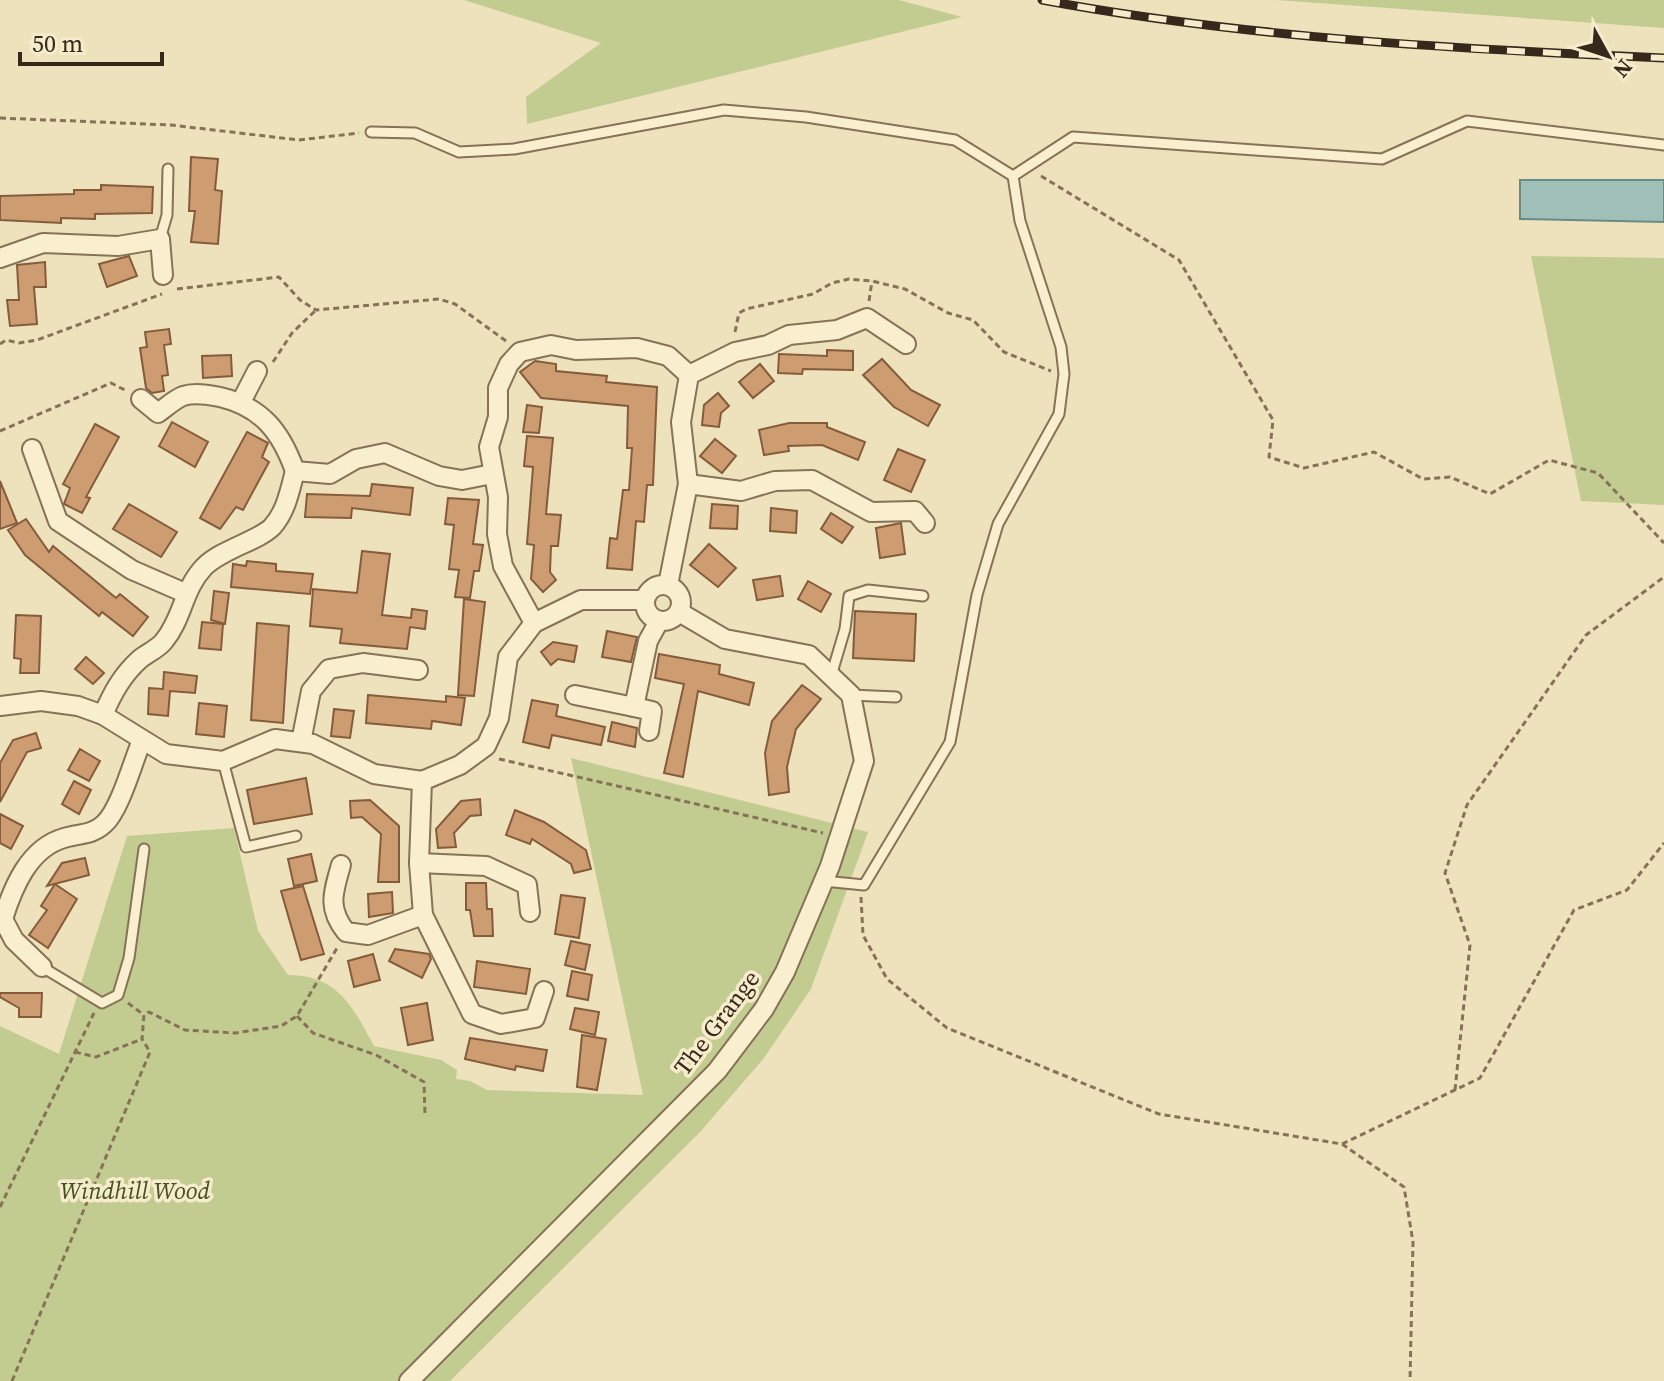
<svg xmlns="http://www.w3.org/2000/svg" width="1664" height="1381" font-family="'Source Serif 4',serif">
<style>
.green{fill:#c2cc91}
.water{fill:#a0bfb8;stroke:#688c85;stroke-width:2}
.building{fill:#cd9c71;stroke:#855c3b;stroke-width:2}
.lines{fill:none;stroke-linecap:round;stroke-linejoin:round}
.service-casing{stroke:#867256;stroke-width:13}
.minor-casing{stroke:#867256;stroke-width:22}
.path{stroke:#867256;stroke-width:3;stroke-dasharray:6 4;stroke-linecap:butt}
.service{stroke:#f9efcf;stroke-width:9}
.minor{stroke:#f9efcf;stroke-width:18}
.rail-casing{stroke:#35291b;stroke-width:9}
.rail{stroke:#f6eccc;stroke-width:6;stroke-dasharray:18;stroke-linecap:butt}
.labels{text-anchor:middle;stroke-width:7;stroke-linejoin:round;paint-order:stroke}
.street-label{font-size:24px;fill:#35291b;stroke:#f6eccc}
.park-label{font-size:24px;font-style:italic;fill:#435221;stroke:#f6eccc}
</style>
<rect width="100%" height="100%" fill="#eee2bc"/>
<g class="green">
<polygon points="464,0 899,0 962,17 527,124 526,97 601,43"/>
<polygon points="1276,0 1664,0 1664,28"/>
<polygon points="1531,256 1664,258 1664,505 1581,501"/>
<path d="M571 758 868 832 811 989 764 1058 701 1131 450 1381H0V1026L59 1054 127 836 234 828 258 931 288 975C338 975 353 1007 374 1046L441 1060 457 1070 456 1079 470 1081 487 1090 643 1095Z"/>
</g>
<polygon class="water" points="1520,180 1664,180 1664,222 1520,219"/>
<g class="building">
<polygon points="191,157 218,159 215,190 222,191 218,244 191,242 195,211 189,211"/>
<polygon points="101,185 153,187 152,213 95,214 95,219 61,218 61,223 0,220 0,196 74,194 74,190 101,190"/>
<polygon points="129,256 137,276 107,287 99,264"/>
<polygon points="45,262 46,287 34,287 37,324 10,326 7,300 19,300 17,265"/>
<polygon points="169,329 171,344 164,345 168,375 162,376 164,391 152,393 146,388 140,348 147,347 145,332"/>
<polygon points="827,350 853,351 853,370 803,369 802,374 778,373 779,354 827,356"/>
<polygon points="231,355 232,376 203,378 202,356"/>
<polygon points="882,359 911,390 940,405 928,426 894,407 863,375"/>
<polygon points="535,361 556,364 556,371 607,376 606,382 657,387 653,485 647,485 644,522 636,521 632,570 607,568 610,538 617,539 623,490 629,490 632,448 627,448 628,406 541,398 520,372"/>
<polygon points="760,364 774,381 753,398 739,382"/>
<polygon points="718,393 729,406 721,413 719,427 702,425 704,405"/>
<polygon points="527,405 542,407 539,433 523,432"/>
<polygon points="172,422 208,442 195,467 159,446"/>
<polygon points="789,423 827,423 827,427 865,442 858,460 822,445 788,446 789,451 764,455 759,430"/>
<polygon points="95,424 119,437 86,497 90,498 82,513 64,504 70,488 63,484"/>
<polygon points="247,432 268,443 262,457 269,462 243,510 236,507 220,529 200,518"/>
<polygon points="527,436 553,438 546,514 561,515 558,546 551,546 550,572 556,580 543,592 531,579 534,545 527,544 533,467 524,466"/>
<polygon points="715,439 736,456 722,473 700,456"/>
<polygon points="898,449 925,460 911,492 884,480"/>
<polygon points="0,481 17,523 0,529"/>
<polygon points="372,484 413,488 410,515 352,508 351,518 305,517 307,494 370,496"/>
<polygon points="448,498 479,500 473,544 483,545 479,571 474,571 470,598 455,597 459,570 449,569 454,525 445,524"/>
<polygon points="129,504 177,532 161,557 113,529"/>
<polygon points="712,504 738,506 737,529 710,528"/>
<polygon points="771,508 797,511 796,533 770,531"/>
<polygon points="831,513 853,527 842,543 821,529"/>
<polygon points="26,519 49,552 53,546 116,598 120,594 148,617 133,636 102,612 99,616 25,555 8,530"/>
<polygon points="901,523 905,554 880,558 876,528"/>
<polygon points="709,544 736,568 718,587 690,565"/>
<polygon points="362,551 390,554 382,615 411,618 412,609 427,611 425,629 410,627 407,649 340,643 342,629 310,626 313,589 357,593"/>
<polygon points="247,561 276,564 276,571 313,574 310,594 231,587 233,564 246,566"/>
<polygon points="780,576 783,596 757,600 753,580"/>
<polygon points="808,581 831,594 821,612 798,599"/>
<polygon points="214,591 229,593 225,624 211,620"/>
<polygon points="464,599 485,602 474,696 458,695"/>
<polygon points="855,611 916,614 914,661 853,658"/>
<polygon points="16,615 41,616 39,673 20,673 21,659 14,658"/>
<polygon points="202,622 223,624 221,650 199,648"/>
<polygon points="257,623 289,626 283,723 251,720"/>
<polygon points="607,631 637,637 631,662 602,657"/>
<polygon points="553,642 577,646 574,662 558,659 551,665 541,652"/>
<polygon points="659,654 720,665 719,674 754,683 749,705 698,691 683,777 664,773 684,684 655,678"/>
<polygon points="86,657 104,673 93,684 75,669"/>
<polygon points="164,672 197,676 195,693 170,691 168,716 148,714 149,688 163,689"/>
<polygon points="802,685 821,699 796,729 787,767 789,792 769,795 765,753 772,721"/>
<polygon points="368,695 446,702 446,696 465,698 461,725 432,721 431,729 366,723"/>
<polygon points="532,700 558,705 556,716 605,727 601,745 552,735 549,748 523,742"/>
<polygon points="199,703 227,706 224,737 196,734"/>
<polygon points="334,709 354,711 350,738 331,736"/>
<polygon points="612,722 637,728 635,747 608,741"/>
<polygon points="36,733 41,748 27,752 0,802 0,763 13,740"/>
<polygon points="80,749 100,761 89,781 68,770"/>
<polygon points="306,778 312,814 254,824 247,790"/>
<polygon points="74,781 91,790 79,814 62,804"/>
<polygon points="480,799 481,815 470,816 454,833 456,847 438,848 436,829 461,801"/>
<polygon points="370,800 399,826 399,882 378,882 381,834 362,817 351,818 350,801"/>
<polygon points="515,810 544,822 586,850 591,869 574,873 571,864 532,839 530,844 506,835"/>
<polygon points="0,814 23,826 11,849 0,843"/>
<polygon points="311,854 317,881 294,886 288,859"/>
<polygon points="85,858 89,875 47,886 62,863"/>
<polygon points="466,883 486,883 487,909 492,909 493,936 474,936 470,910 466,910"/>
<polygon points="55,884 77,899 48,948 29,935 47,910 41,906"/>
<polygon points="303,886 324,954 301,960 281,891"/>
<polygon points="392,892 393,913 369,917 368,894"/>
<polygon points="561,895 585,898 579,938 555,934"/>
<polygon points="571,941 590,945 585,970 565,965"/>
<polygon points="395,949 429,954 431,959 422,978 389,961"/>
<polygon points="373,954 380,980 354,987 348,961"/>
<polygon points="477,961 530,969 526,994 474,987"/>
<polygon points="572,971 592,975 588,1000 567,996"/>
<polygon points="0,993 42,993 41,1017 19,1017 19,1008 0,997"/>
<polygon points="427,1003 433,1040 408,1045 401,1008"/>
<polygon points="575,1008 599,1012 595,1035 570,1029"/>
<polygon points="582,1035 606,1039 597,1090 577,1087"/>
<polygon points="470,1038 547,1050 543,1071 516,1066 515,1070 465,1059"/>
</g>
<g class="lines">
<defs>
<g id="service">
<polyline points="371,132 415,133 459,152 514,149 724,110 806,117 955,140 1013,176"/>
<polyline points="160,239 167,215 168,169"/>
<polyline points="831,676 845,629 849,596 868,590 923,596"/>
<polyline points="851,695 896,697"/>
<polyline points="223,761 246,847 296,836"/>
<polyline points="824,881 864,885 950,742 977,595 998,524 1059,414 1064,374 1061,347 1020,221 1013,176 1073,137 1382,159 1467,121 1664,145"/>
<polyline points="42,967 102,1003 118,995 129,958 144,849"/>
</g>
<g id="minor">
<polyline points="0,258 43,243 118,246 160,239 163,275"/>
<path d="M141 399 158 413C165 408 175 399 183 396 195 392 209 395 220 397 262 407 281 432 295 471"/>
<polyline points="241,402 257,371"/>
<polyline points="32,449 58,521 132,570 185,593"/>
<polyline points="295,471 330,474 356,459 385,453 439,476 462,480 492,474"/>
<polyline points="688,484 741,491 775,481 812,480 871,512 915,511 925,523"/>
<circle cx="663" cy="603" r="18"/>
<polyline points="668,585 688,484 681,422 689,375 735,352 768,345 789,335 837,330 867,318 906,344"/>
<polyline points="534,623 503,566 497,534 498,497 489,447 498,417 498,388 509,364 520,352 551,345 576,350 637,348 668,356 689,375"/>
<polyline points="575,695 634,707 648,641 659,621"/>
<polyline points="0,706 41,701 78,706 103,715 166,754 223,761 275,739 313,744 374,774 422,781 460,765 486,746 499,718 508,657 534,623 581,600 645,600"/>
<polyline points="634,707 652,711 649,731"/>
<path d="M103 715C112 694 122 675 140 659 147 653 158 649 164 641 183 618 183 589 204 567 222 549 258 541 272 527 286 512 290 490 295 471"/>
<polyline points="301,742 311,691 329,669 363,663 418,670"/>
<polyline points="422,781 419,863 423,915 472,1014 501,1024 535,1018 544,991"/>
<polyline points="419,863 486,866 527,885 530,912"/>
<path d="M341 865C333 893 327 908 346 932L368 935 423 915"/>
<path d="M42 967 14 940 3 919C13 887 29 848 64 838 79 833 91 836 104 824 120 810 133 761 142 740"/>
<polyline points="409,1381 717,1071 764,1009 785,972 830,866 864,761 851,695 809,655 725,639 679,612"/>
</g>
</defs>
<use href="#service" class="service-casing"/>
<use href="#minor" class="minor-casing"/>
<g class="path">
<polyline points="0,118 171,125 299,140 359,133"/>
<polyline points="1041,176 1179,260 1273,420 1269,457 1304,468 1374,452 1423,479 1450,477 1490,494 1549,460 1598,473 1664,543"/>
<polyline points="177,289 279,277 300,300 316,310 439,299 455,304 506,341"/>
<polyline points="869,301 872,281"/>
<polyline points="735,332 739,313 746,309 813,294 832,283 849,279 872,281 905,289 948,313 973,320 1004,352 1051,371"/>
<polyline points="0,344 6,340 19,343 37,340 162,294"/>
<polyline points="273,362 292,333 316,310"/>
<polyline points="0,431 111,383 127,391"/>
<polyline points="499,759 823,833"/>
<polyline points="861,897 863,935 887,979 947,1028 1159,1114 1342,1144 1404,1187 1413,1242 1410,1381"/>
<polyline points="128,1003 144,1015"/>
<polyline points="297,1016 313,1033 376,1055 424,1082 425,1115"/>
<polyline points="75,1052 96,1057 142,1039"/>
<polyline points="1455,1090 1470,945 1445,873 1467,805 1586,635 1664,577"/>
<polyline points="1342,1144 1480,1078 1574,910 1627,890 1664,843"/>
<polyline points="0,1207 94,1013"/>
<polyline points="12,1381 150,1052 142,1039 144,1015 149,1012 185,1030 235,1033 281,1026 297,1016 337,948"/>
</g>
<use href="#service" class="service"/>
<use href="#minor" class="minor"/>
<defs>
<path id="rail" d="M1042 0C1248 38 1456 49 1664 58"/>
</defs>
<use href="#rail" class="rail-casing"/>
<use href="#rail" class="rail"/>
</g>
<g class="labels">
<g class="street-label">
<text transform="translate(717 1023) rotate(-53)" y="8">The Grange</text>
</g>
<g class="park-label">
<text x="135" y="1199">Windhill Wood</text>
</g>
</g>
<g transform="translate(1608 56) rotate(130)" stroke="#f6eccc" stroke-width="6" paint-order="stroke">
<path d="M0-6L14 30L0 20L-14 30Z" fill="#35291b"/>
<text y="-12" font-size="22" font-weight="bold" text-anchor="middle" fill="#35291b">N</text>
</g>
<path d="M20 52v12h142v-12" fill="none" stroke="#35291b" stroke-width="4"/>
<text x="32" y="52" font-size="24" fill="#35291b" stroke="#f6eccc" stroke-width="6" paint-order="stroke">50 m</text>
</svg>
